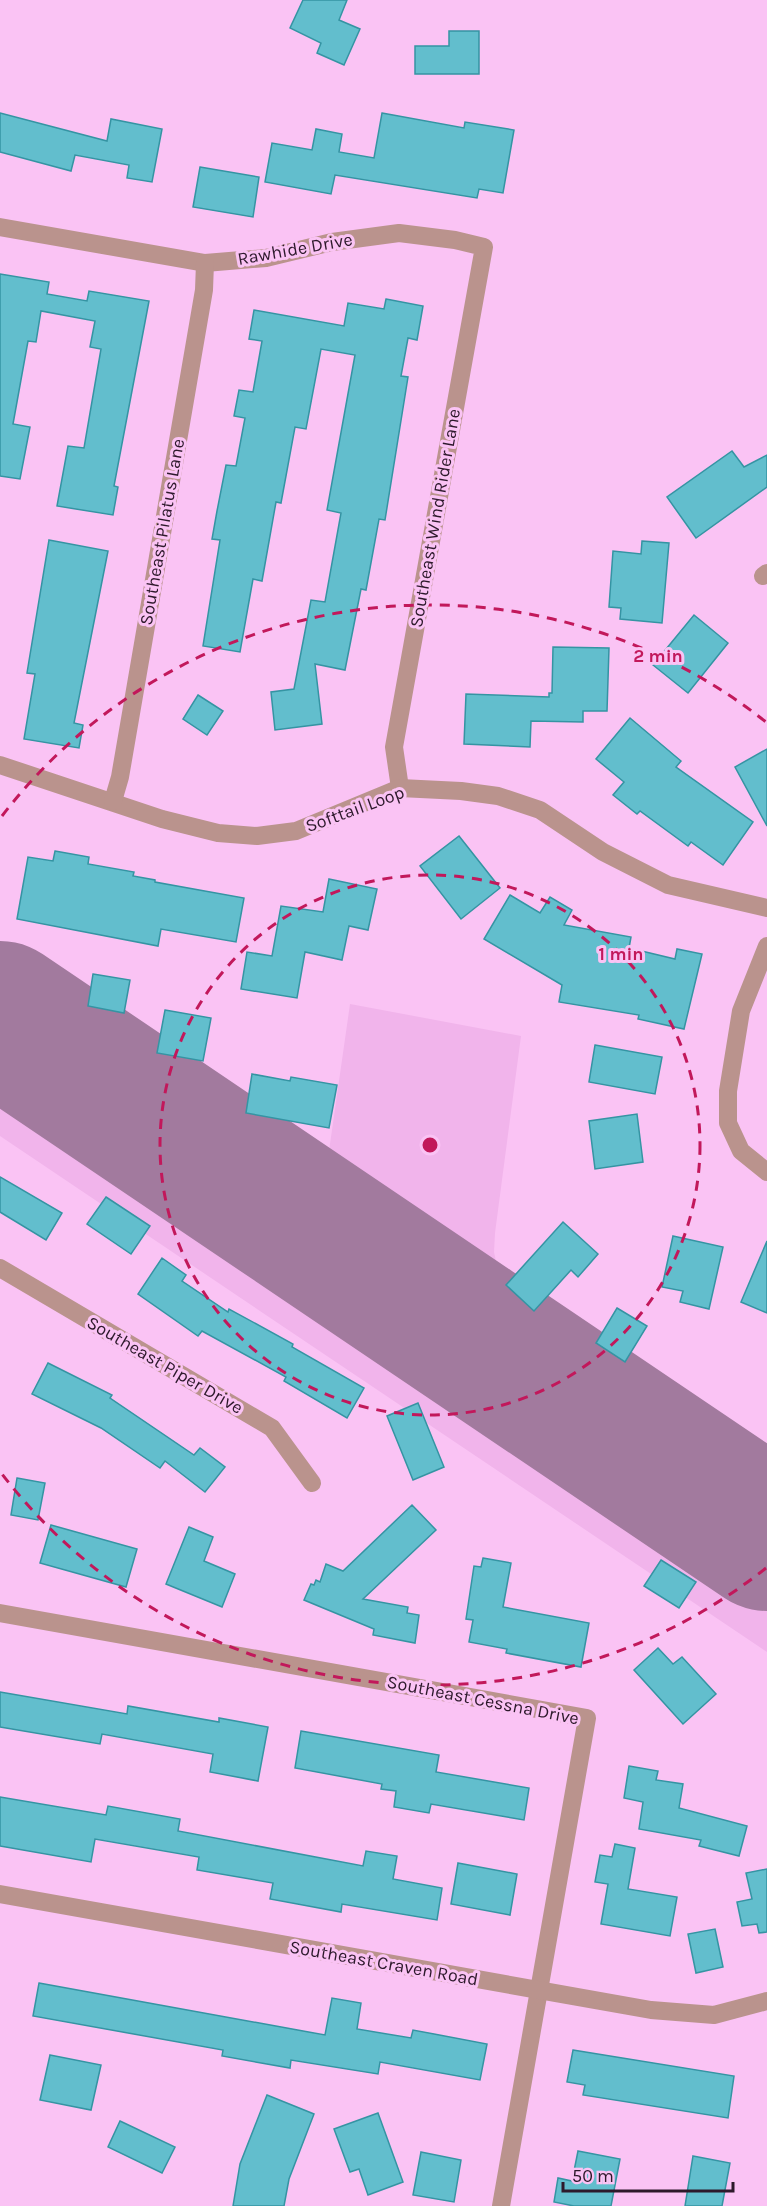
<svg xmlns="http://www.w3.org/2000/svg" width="767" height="2206" font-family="Karla,sans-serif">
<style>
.built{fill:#f1b4eb}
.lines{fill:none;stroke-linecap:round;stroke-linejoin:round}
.runway{stroke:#a27a9e;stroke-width:152}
.building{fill:#62becd;stroke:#3594a3;stroke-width:1.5}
.minor{stroke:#ba938d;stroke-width:18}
.ring{fill:none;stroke:#c2185b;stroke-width:3;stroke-dasharray:10 8}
.labels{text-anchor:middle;stroke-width:6;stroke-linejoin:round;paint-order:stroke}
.street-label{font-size:18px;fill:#2d192b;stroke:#fac3f4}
.centre{fill:#c2185b;stroke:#fac3f4;stroke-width:3}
.ring-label{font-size:18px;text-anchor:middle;font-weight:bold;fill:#c2185b;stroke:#fac3f4;stroke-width:6;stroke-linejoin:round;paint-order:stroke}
</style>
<rect width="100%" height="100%" fill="#fac3f4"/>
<polygon class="built" points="0,964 325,1179 350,1004 521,1036 495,1233 494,1252 498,1271 506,1288 525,1310 767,1471 767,1652 0,1136"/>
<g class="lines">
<polyline class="runway" points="0,1017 767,1535"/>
</g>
<g class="building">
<polygon points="303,0 347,0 339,20 360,29 344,65 317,53 321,43 290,28"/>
<polygon points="449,31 479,31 479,74 415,74 415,46 449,46"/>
<polygon points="0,113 107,141 111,119 162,129 152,182 127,178 129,165 75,155 71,171 0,152"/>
<polygon points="382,113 464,128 465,122 514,130 503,193 479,189 477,198 335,175 331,194 265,182 272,143 312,150 316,129 342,134 339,152 374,158"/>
<polygon points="200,167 259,177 253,217 193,207"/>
<polygon points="0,274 49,282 47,294 87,301 89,291 149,301 114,486 118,487 113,515 57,506 68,446 84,448 101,349 90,347 95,321 41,311 36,342 28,341 13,424 30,427 20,479 0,476"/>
<polygon points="386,299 423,306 417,340 408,338 401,376 408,377 385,520 379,519 366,590 361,589 345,670 315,664 322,724 275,730 271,692 294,689 311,600 325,602 341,513 327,510 355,355 321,349 306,429 295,427 281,503 276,502 262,581 253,579 240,652 203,646 220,540 212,539 217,511 226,465 236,466 245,418 234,416 239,390 253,392 262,341 249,339 254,310 344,326 348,303 384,309"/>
<polygon points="732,451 744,467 767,455 767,487 696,538 667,497"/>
<polygon points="49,540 108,551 74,723 83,725 79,748 24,739 35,674 27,673"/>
<polygon points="642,541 669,543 662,623 620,619 621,608 609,607 613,551 641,554"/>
<polygon points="694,615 728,643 688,693 653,665"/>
<polygon points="553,647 609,648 607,711 583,711 583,722 531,721 530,747 464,744 466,694 549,697 549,693 552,693"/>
<polygon points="198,695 223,711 207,735 183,719"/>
<polygon points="630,718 681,761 676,767 753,822 723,865 691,842 688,846 640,811 637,814 613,795 624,782 596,759"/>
<polygon points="767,749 767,826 735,767"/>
<polygon points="459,836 500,888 461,919 420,866"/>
<polygon points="55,851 89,857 88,864 134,872 133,876 155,880 155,882 244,898 236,942 161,929 158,946 17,919 28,857 53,861"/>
<polygon points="329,879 377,889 368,930 349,926 342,960 305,952 297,998 241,989 247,952 272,956 281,906 323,912"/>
<polygon points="510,895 540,913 550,897 572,910 564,925 631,937 629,948 675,959 677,949 702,954 684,1029 638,1019 639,1015 559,1002 562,985 484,939"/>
<polygon points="93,974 130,980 124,1013 88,1006"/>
<polygon points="165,1010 211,1018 203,1061 157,1053"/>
<polygon points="595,1045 662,1057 655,1094 589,1082"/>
<polygon points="252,1074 290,1081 291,1077 337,1085 329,1128 246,1113"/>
<polygon points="637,1114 643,1162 595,1169 589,1121"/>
<polygon points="0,1177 62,1213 46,1240 0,1212"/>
<polygon points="106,1197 150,1226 131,1254 87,1224"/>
<polygon points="563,1222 598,1254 578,1277 571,1270 534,1311 506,1285"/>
<polygon points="673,1236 723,1247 709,1309 680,1302 683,1291 662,1287"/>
<polygon points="767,1241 767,1313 741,1302"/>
<polygon points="162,1258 186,1275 182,1281 228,1312 229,1309 293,1344 292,1347 364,1388 347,1418 284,1381 286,1377 202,1331 198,1336 138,1294"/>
<polygon points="617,1308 647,1326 625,1362 596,1343"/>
<polygon points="48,1363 112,1395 110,1398 194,1455 200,1448 225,1467 205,1492 165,1461 160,1468 101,1428 32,1394"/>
<polygon points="418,1403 444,1467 413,1480 387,1416"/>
<polygon points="17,1478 45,1483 38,1520 11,1515"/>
<polygon points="412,1505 436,1530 363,1599 408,1607 407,1613 419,1615 415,1643 373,1635 374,1629 304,1600 311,1584 314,1585 316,1580 320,1582 326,1564 343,1571"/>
<polygon points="51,1525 137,1549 126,1587 40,1563"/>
<polygon points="189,1527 213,1537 204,1561 235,1574 222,1607 166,1584"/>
<polygon points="483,1558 511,1563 503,1607 589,1623 581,1667 506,1653 507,1649 469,1642 473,1620 466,1619 474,1566 481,1567"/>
<polygon points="661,1560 696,1582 679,1608 644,1586"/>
<polygon points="658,1648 673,1664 682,1657 716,1694 683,1724 634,1670"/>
<polygon points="0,1692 127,1714 128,1706 219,1722 219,1718 268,1727 258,1781 210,1772 213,1754 102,1734 100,1744 0,1727"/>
<polygon points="301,1731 439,1755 436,1772 529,1788 524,1820 431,1804 429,1813 394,1807 396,1791 381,1789 382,1784 295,1768"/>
<polygon points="629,1766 658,1771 656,1780 683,1784 679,1808 747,1826 739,1856 699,1846 701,1840 639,1829 643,1802 624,1798"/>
<polygon points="0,1797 106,1815 108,1806 180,1819 178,1831 363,1866 366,1851 397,1856 393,1879 442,1888 437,1920 342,1904 341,1912 270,1899 273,1883 197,1870 199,1857 95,1839 91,1862 0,1846"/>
<polygon points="615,1844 635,1848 628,1889 677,1897 670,1936 601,1924 608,1884 595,1882 600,1855 612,1857"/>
<polygon points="458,1863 517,1874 510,1915 451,1904"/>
<polygon points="767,1869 767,1932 759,1933 757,1924 742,1926 737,1902 752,1899 746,1873"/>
<polygon points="715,1929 723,1967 696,1973 688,1934"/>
<polygon points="39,1983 325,2035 332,1998 361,2003 357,2029 411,2038 413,2030 487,2044 480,2080 380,2062 378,2074 291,2060 290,2068 222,2056 223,2050 33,2016"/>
<polygon points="573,2050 734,2076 728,2118 583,2095 585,2085 567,2082"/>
<polygon points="50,2055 101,2065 91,2110 40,2100"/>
<polygon points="267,2095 314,2114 289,2179 284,2206 233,2206 240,2164"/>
<polygon points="378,2113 403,2182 368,2195 359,2169 350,2172 334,2129"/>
<polygon points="120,2121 175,2147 162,2173 108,2147"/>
<polygon points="578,2151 620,2159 611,2206 574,2206 554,2202 558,2178 572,2181"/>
<polygon points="421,2152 461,2160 454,2202 413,2195"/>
<polygon points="693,2156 730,2163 722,2206 685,2206"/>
</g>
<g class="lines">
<g class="minor">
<polyline points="0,227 205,263 266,258 332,242 399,233 455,240 484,247 394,747 400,788"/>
<polyline points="763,576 767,573"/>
<polyline points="0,765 162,819 218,833 257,836 296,831 400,788 461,791 498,796 540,810 603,852 668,885 767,908"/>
<polyline points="113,801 120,777 204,290 205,263"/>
<polyline points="767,946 741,1011 728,1091 728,1123 741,1151 767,1172"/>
<polyline points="0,1268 272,1428 312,1483"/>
<polyline points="0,1613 587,1718 501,2206"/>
<polyline points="0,1894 651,2010 714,2015 767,2001"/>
</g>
</g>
<g class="ring">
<circle cx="430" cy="1145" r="270"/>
<path d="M766 1568A540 540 0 0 1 2 1474M2 816A540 540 0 0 1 766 722"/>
</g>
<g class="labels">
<g class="street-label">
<text transform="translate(295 249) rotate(-10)" y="6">Rawhide Drive</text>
<text transform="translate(435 518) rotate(-80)" y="6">Southeast Wind Rider Lane</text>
<text transform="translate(162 532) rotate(-80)" y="6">Southeast Pilatus Lane</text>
<text transform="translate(355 809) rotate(-20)" y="6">Softtail Loop</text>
<text transform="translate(165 1365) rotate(30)" y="6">Southeast Piper Drive</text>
<text transform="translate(483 1700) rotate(11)" y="6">Southeast Cessna Drive</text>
<text transform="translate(384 1963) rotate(10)" y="6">Southeast Craven Road</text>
</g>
</g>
<circle cx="430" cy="1145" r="9" class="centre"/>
<g class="ring-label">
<text x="658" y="662">2 min</text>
<text x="621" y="960">1 min</text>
</g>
<path d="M563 2182v9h170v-9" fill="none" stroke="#2d192b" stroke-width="3"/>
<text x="572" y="2182" font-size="18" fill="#2d192b" stroke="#fac3f4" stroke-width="4.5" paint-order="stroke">50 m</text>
</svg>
